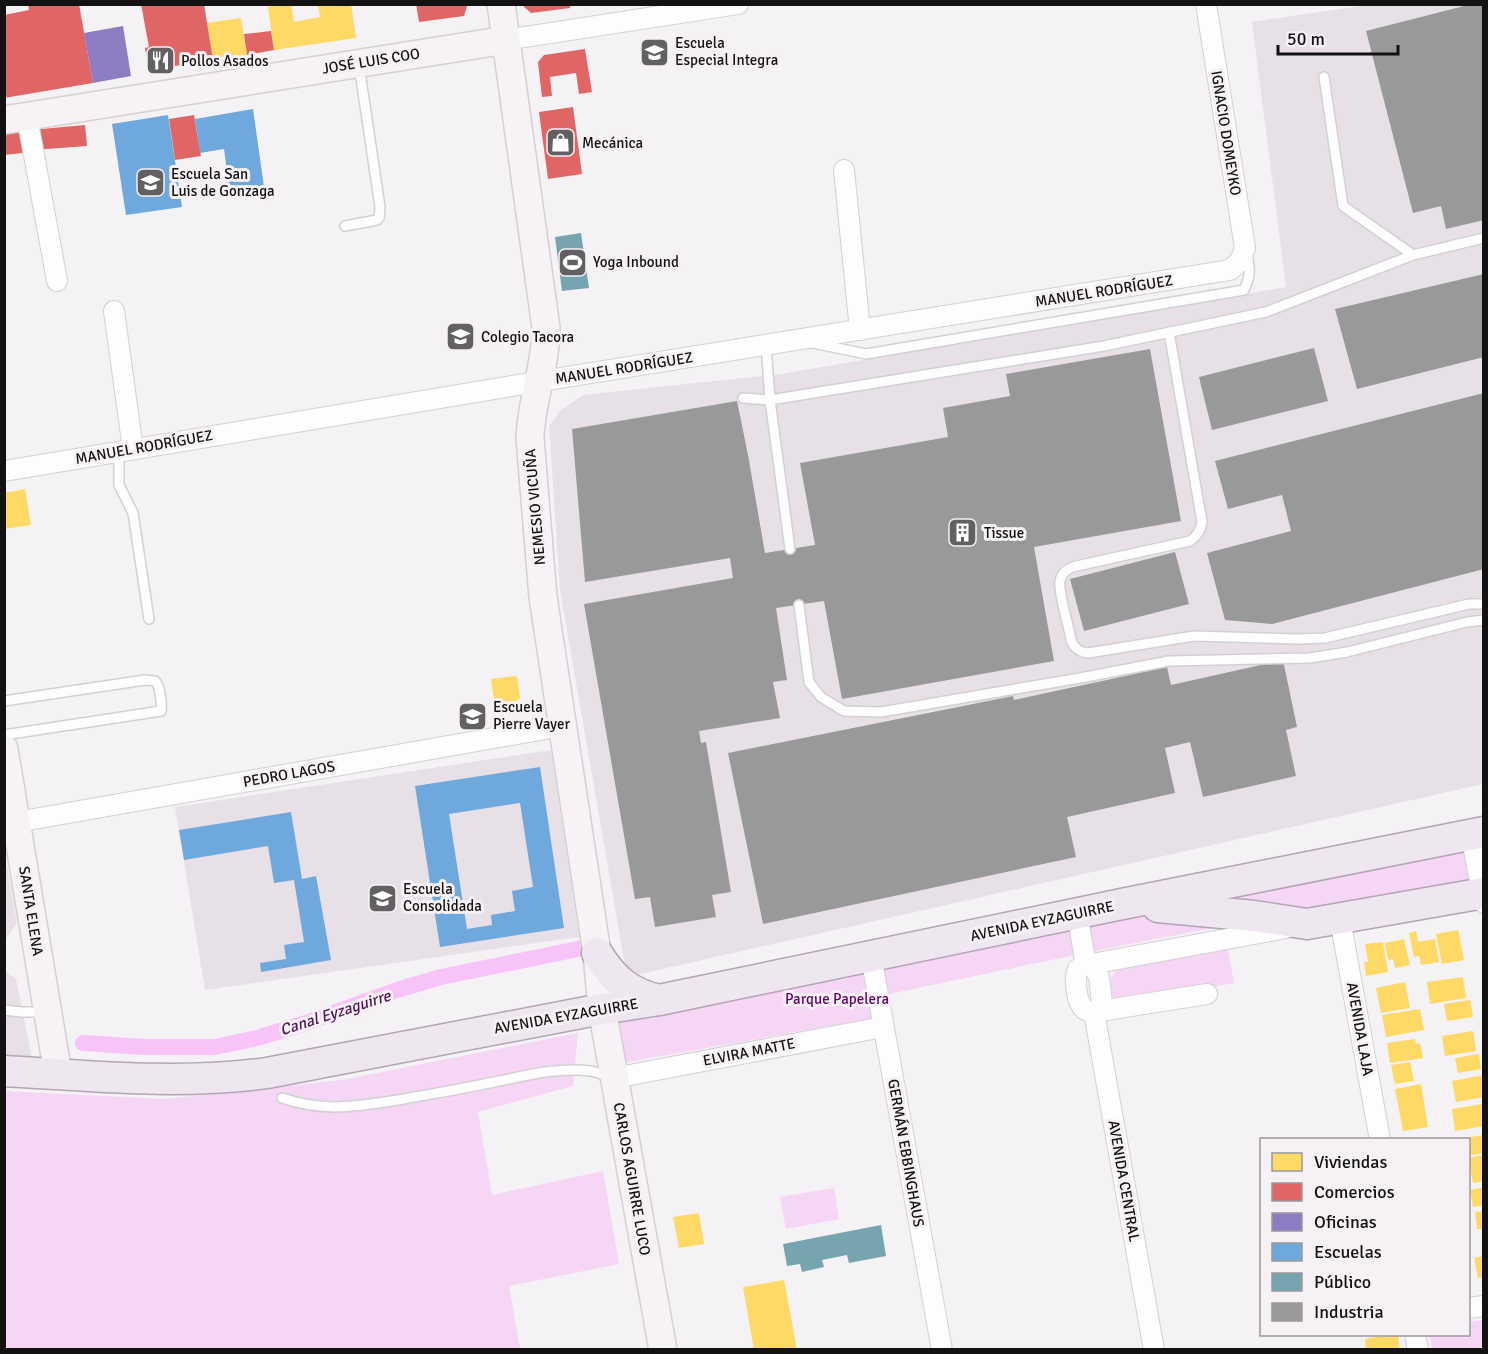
<svg xmlns="http://www.w3.org/2000/svg" width="1488" height="1354" font-family="Signika,sans-serif">
<style>
.built{fill:#e7e1e7}
.green{fill:#f5d6f5}
.homes{fill:#ffd966}
.shops{fill:#e06666}
.offices{fill:#8e7cc3}
.schools{fill:#6fa8dc;fill-rule:evenodd}
.public{fill:#76a5af}
.industry{fill:#999}
.lines{fill:none;stroke-linecap:round;stroke-linejoin:round}
.canal{stroke:#f7c3f8;stroke-width:16}
.lane-casing{stroke:#d2d0d2;stroke-width:12}
.street-casing{stroke:#d2d0d2;stroke-width:22}
.secondary-casing{stroke:#d2d0d2;stroke-width:30}
.primary-casing{stroke:#b2a6b3;stroke-width:33}
.lane{stroke:#fdfdfd;stroke-width:9}
.street{stroke:#fdfdfd;stroke-width:20}
.secondary{stroke:#f6f2f6;stroke-width:27}
.primary{stroke:#efe7ef;stroke-width:30}
.labels{text-anchor:middle;stroke-width:6;stroke-linejoin:round;paint-order:stroke}
.poi-label{font-size:15px;fill:#131213;stroke:#f5f1f5;text-anchor:start}
.street-label{font-size:15px;fill:#131213;stroke:#f5f1f5}
.park-label{font-size:15px;fill:#600365;stroke:#f5f1f5}
.water-label{font-size:16px;font-style:italic;fill:#531357;stroke:#f5f1f5}
</style>
<rect width="100%" height="100%" fill="#f4f2f4"/>
<g class="built">
<polygon points="1367,5 1483,5 1483,784 627,977 560,590 549,426 561,410 583,395 781,374 1286,287 1252,22"/>
<polygon points="551,750 579,937 205,990 175,807"/>
<polygon points="4,848 17,923 5,940 4,940"/>
<polygon points="4,970 16,979 34,1068 5,1065"/>
</g>
<g class="green">
<polygon points="1483,848 1483,885 1336,904 1094,951 870,998 874,1018 622,1063 613,1014 1092,926"/>
<polygon points="1228,949 1234,983 1114,1005 1110,979 1119,968"/>
<polygon points="578,1033 573,1086 478,1112 492,1195 603,1171 619,1264 509,1286 520,1349 5,1350 5,1091 164,1099 342,1080"/>
<polygon points="834,1188 839,1219 786,1229 780,1197"/>
<polygon points="1483,1320 1483,1349 1432,1349 1430,1335 1468,1334 1469,1322"/>
</g>
<g class="homes">
<polygon points="285,4 291,4 294,22 320,17 318,4 351,4 356,38 274,50 268,7"/>
<polygon points="241,18 247,55 213,60 207,23"/>
<polygon points="25,489 31,525 4,529 4,493"/>
<polygon points="517,676 520,698 512,705 495,707 491,679"/>
<polygon points="1458,930 1464,960 1442,964 1436,934"/>
<polygon points="1416,931 1418,942 1435,939 1439,962 1421,965 1419,956 1414,957 1409,933"/>
<polygon points="1404,939 1410,965 1395,968 1393,959 1388,960 1385,943"/>
<polygon points="1383,942 1388,972 1366,976 1364,962 1368,962 1365,944"/>
<polygon points="1463,977 1466,998 1430,1004 1427,982"/>
<polygon points="1405,982 1410,1008 1381,1013 1376,988"/>
<polygon points="1470,1000 1473,1017 1447,1021 1444,1004"/>
<polygon points="1420,1009 1424,1030 1386,1037 1382,1015"/>
<polygon points="1473,1031 1476,1051 1445,1056 1442,1036"/>
<polygon points="1415,1039 1416,1044 1420,1043 1423,1058 1390,1063 1387,1043"/>
<polygon points="1479,1054 1481,1069 1458,1073 1455,1058"/>
<polygon points="1410,1062 1414,1081 1395,1084 1391,1065"/>
<polygon points="1484,1075 1484,1097 1456,1102 1452,1081"/>
<polygon points="1421,1084 1428,1127 1403,1131 1395,1089"/>
<polygon points="1482,1104 1484,1126 1455,1131 1452,1109"/>
<polygon points="1484,1135 1484,1153 1468,1156 1468,1140 1463,1140 1463,1138"/>
<polygon points="1484,1155 1484,1181 1473,1183 1470,1168 1468,1168 1468,1158"/>
<polygon points="1484,1187 1484,1205 1473,1207 1470,1190"/>
<polygon points="1484,1211 1484,1229 1477,1229 1475,1212"/>
<polygon points="699,1213 704,1244 679,1248 673,1217"/>
<polygon points="1484,1256 1484,1277 1478,1278 1474,1258"/>
<polygon points="784,1280 797,1350 754,1350 743,1287"/>
<polygon points="1394,1334 1398,1334 1400,1350 1366,1350 1365,1339"/>
</g>
<g class="shops">
<polygon points="28,4 79,4 93,83 4,98 4,15 29,10"/>
<polygon points="141,4 204,4 213,60 149,70 145,48 149,47"/>
<polygon points="416,4 467,4 467,6 464,16 419,22"/>
<polygon points="524,4 570,4 570,8 531,13 524,7"/>
<polygon points="271,31 274,50 247,55 244,34"/>
<polygon points="585,49 592,92 579,94 576,73 550,77 552,96 542,97 538,62 544,55"/>
<polygon points="573,107 582,174 548,179 539,112"/>
<polygon points="194,115 201,156 175,160 169,119"/>
<polygon points="85,125 87,146 33,150 30,130"/>
<polygon points="21,132 23,153 4,155 4,135"/>
</g>
<polygon class="offices" points="123,26 131,76 93,83 84,33"/>
<g class="schools">
<polygon points="253,109 264,187 230,193 224,149 200,153 195,119"/>
<polygon points="168,115 182,207 126,215 112,124"/>
<path d="M540 767 564 928 440 947 415 786ZM520 803 533 887 512 891 515 911 491 915 492 925 467 929 449 814Z"/>
<polygon points="291,812 302,879 316,876 331,960 261,972 260,963 286,959 284,945 304,942 294,880 274,883 268,846 184,860 179,830"/>
</g>
<g class="public">
<polygon points="581,233 589,288 562,291 555,237"/>
<polygon points="881,1225 886,1256 849,1263 847,1255 822,1260 824,1267 802,1272 800,1264 787,1266 783,1244"/>
</g>
<g class="industry">
<polygon points="1472,4 1484,4 1484,220 1446,229 1441,206 1413,213 1366,31"/>
<polygon points="1484,274 1484,357 1357,389 1335,309"/>
<polygon points="1314,348 1328,401 1212,430 1199,377"/>
<polygon points="1150,349 1181,521 1034,547 1054,661 842,699 824,601 776,608 787,680 773,682 780,718 699,731 701,743 706,742 731,892 712,895 716,917 655,927 650,897 635,899 584,604 733,578 730,558 585,582 572,429 737,401 748,455 765,553 815,545 800,463 948,437 943,408 1010,396 1006,374"/>
<polygon points="1484,393 1484,569 1272,624 1225,620 1207,553 1291,531 1282,495 1228,509 1215,461"/>
<polygon points="1175,552 1189,604 1084,631 1070,579"/>
<polygon points="1283,660 1297,727 1286,730 1296,776 1203,797 1190,742 1165,748 1175,793 1067,817 1076,857 763,924 728,753 1013,696 1014,700 1167,667 1171,685"/>
</g>
<g class="lines">
<polyline class="canal" points="83,1043 144,1047 215,1047 257,1038 303,1024 397,990 441,977 583,948"/>
<defs>
<g id="lane">
<polyline points="1324,77 1343,206 1413,255"/>
<polyline points="345,226 377,220 379,218 380,207 359,65"/>
<path d="M1169 332 1202 522C1201 531 1197 536 1190 541L1072 567C1066 570 1061 574 1060 581 1058 593 1069 626 1071 640 1074 648 1079 652 1088 653L1194 636 1299 639 1325 638 1469 604H1484"/>
<path d="M813 343 866 354 1244 290C1251 275 1250 269 1247 254"/>
<polyline points="766,345 770,400 790,549"/>
<polyline points="743,398 770,400 1104,346 1266,312 1413,255 1484,238"/>
<polyline points="119,451 119,485 133,513 149,619"/>
<polyline points="799,605 809,682 821,697 844,711 881,712 1080,678 1169,661 1310,658 1347,652 1467,622 1484,620"/>
<path d="M4 701 145 680C147 680 154 681 155 681 160 684 162 705 161 711L4 735"/>
<polyline points="4,1010 22,1012 46,1012"/>
<path d="M282 1098C326 1113 359 1106 404 1099 436 1093 467 1088 499 1081 528 1075 560 1067 590 1071 597 1072 605 1075 612 1077"/>
</g>
<g id="street">
<polyline points="506,40 738,4"/>
<polyline points="27,117 57,281"/>
<polyline points="844,170 860,330"/>
<polyline points="114,311 133,449"/>
<polyline points="4,471 560,378 1230,270 1240,261 1245,248 1206,4"/>
<polyline points="17,822 562,726"/>
<polyline points="1471,834 1484,903"/>
<polyline points="1077,913 1086,965"/>
<polyline points="1340,919 1380,1140"/>
<polyline points="871,956 942,1350"/>
<polyline points="1086,965 1094,968 1099,977 1102,1002 1098,1009 1094,1012"/>
<path d="M1207 994 1094 1012C1089 1011 1088 1012 1084 1009 1076 1002 1074 978 1078 969L1086 965 1286 928"/>
<polyline points="1094,1012 1154,1350"/>
<polyline points="614,1078 883,1027"/>
<polyline points="1468,1308 1484,1306"/>
<polyline points="1415,1334 1418,1350"/>
</g>
<g id="secondary">
<path d="M501 4 546 328C546 366 531 401 530 438L543 597 597 953 602 1009 663 1350"/>
<polyline points="4,120 506,40"/>
<polyline points="4,749 58,1074"/>
</g>
<g id="primary">
<polyline points="1158,907 1254,916 1307,924 1484,893"/>
<path d="M597 953C613 979 629 993 659 1000"/>
<path d="M4 1071C92 1076 180 1085 267 1073L602 1009 659 1000 1122 904 1484 832"/>
</g>
</defs>
<use href="#lane" class="lane-casing"/>
<use href="#street" class="street-casing"/>
<use href="#secondary" class="secondary-casing"/>
<use href="#primary" class="primary-casing"/>
<use href="#lane" class="lane"/>
<use href="#street" class="street"/>
<use href="#secondary" class="secondary"/>
<use href="#primary" class="primary"/>
</g>
<defs>
<symbol id="school-square" viewBox="-11 -11 22 22"><rect x="-9" y="-9" width="18" height="18" rx="4" fill="#626062" stroke="#f5f1f5"/><path d="M0-5L7-2L0 1L-7-2ZM-4 1L0 2.5L4 1V4Q0 6-4 4Z" fill="#fff"/></symbol>
<symbol id="restaurant-square" viewBox="-11 -11 22 22"><rect x="-9" y="-9" width="18" height="18" rx="4" fill="#626062" stroke="#f5f1f5"/><path d="M-5-6h1v4h1v-4h1v4h1v-4h1v5L-1.5 .5V6h-2V.5L-5-1ZM5-6V6H3V1.5H1.5Q1.5-4 5-6Z" fill="#fff"/></symbol>
<symbol id="shop-square" viewBox="-11 -11 22 22"><rect x="-9" y="-9" width="18" height="18" rx="4" fill="#626062" stroke="#f5f1f5"/><path d="M-5-2.5h2.3a2.7 3.5 0 0 1 5.4 0H5L5.5 6h-11ZM-1.5-2.5h3a1.5 2.3 0 0 0-3 0Z" fill="#fff"/></symbol>
<symbol id="stadium-square" viewBox="-11 -11 22 22"><rect x="-9" y="-9" width="18" height="18" rx="4" fill="#626062" stroke="#f5f1f5"/><path d="M0-5a6.5 5 0 1 0 0 10a6.5 5 0 1 0 0-10ZM-3.5-1.8h7v3.6h-7Z" fill="#fff"/></symbol>
<symbol id="building-square" viewBox="-11 -11 22 22"><rect x="-9" y="-9" width="18" height="18" rx="4" fill="#626062" stroke="#f5f1f5"/><path d="M-4-6H4V6H1V3H-1V6H-4ZM-2.5-4.3h1.7v1.8h-1.7ZM.8-4.3h1.7v1.8H.8ZM-2.5-1h1.7V.8h-1.7ZM.8-1h1.7V.8H.8Z" fill="#fff"/></symbol>
</defs>
<g fill-rule="evenodd">
<use href="#school-square" x="638" y="36" width="33" height="33"/>
<use href="#restaurant-square" x="144" y="44" width="33" height="33"/>
<use href="#shop-square" x="544" y="126" width="33" height="33"/>
<use href="#school-square" x="134" y="166" width="33" height="33"/>
<use href="#stadium-square" x="556" y="246" width="33" height="33"/>
<use href="#school-square" x="444" y="320" width="33" height="33"/>
<use href="#building-square" x="946" y="516" width="33" height="33"/>
<use href="#school-square" x="456" y="700" width="33" height="33"/>
<use href="#school-square" x="366" y="882" width="33" height="33"/>
</g>
<g class="labels">
<g class="poi-label">
<text x="675" y="48">Escuela<tspan x="675" dy="17">Especial Integra</tspan></text>
<text x="181" y="66">Pollos Asados</text>
<text x="582" y="148">Mecánica</text>
<text x="171" y="179">Escuela San<tspan x="171" dy="17">Luis de Gonzaga</tspan></text>
<text x="593" y="267">Yoga Inbound</text>
<text x="481" y="342">Colegio Tacora</text>
<text x="984" y="538">Tissue</text>
<text x="493" y="712">Escuela<tspan x="493" dy="17">Pierre Vayer</tspan></text>
<text x="403" y="894">Escuela<tspan x="403" dy="17">Consolidada</tspan></text>
</g>
<g class="street-label">
<text transform="translate(371 61) rotate(-9)" y="5">JOSÉ LUIS COO</text>
<text transform="translate(1226 133) rotate(81)" y="5">IGNACIO DOMEYKO</text>
<text transform="translate(1104 291) rotate(-9)" y="5">MANUEL RODRÍGUEZ</text>
<text transform="translate(624 368) rotate(-9)" y="5">MANUEL RODRÍGUEZ</text>
<text transform="translate(144 447) rotate(-10)" y="5">MANUEL RODRÍGUEZ</text>
<text transform="translate(535 507) rotate(-95)" y="5">NEMESIO VICUÑA</text>
<text transform="translate(289 774) rotate(-10)" y="5">PEDRO LAGOS</text>
<text transform="translate(31 911) rotate(81)" y="5">SANTA ELENA</text>
<text transform="translate(1042 921) rotate(-12)" y="5">AVENIDA EYZAGUIRRE</text>
<text transform="translate(566 1016) rotate(-10)" y="5">AVENIDA EYZAGUIRRE</text>
<text transform="translate(1360 1029) rotate(80)" y="5">AVENIDA LAJA</text>
<text transform="translate(749 1052) rotate(-11)" y="5">ELVIRA MATTE</text>
<text transform="translate(906 1153) rotate(80)" y="5">GERMÁN EBBINGHAUS</text>
<text transform="translate(632 1179) rotate(80)" y="5">CARLOS AGUIRRE LUCO</text>
<text transform="translate(1124 1181) rotate(80)" y="5">AVENIDA CENTRAL</text>
</g>
<g class="park-label">
<text x="837" y="1004">Parque Papelera</text>
</g>
<g class="water-label">
<text transform="translate(335 1012) rotate(-18)" y="6">Canal Eyzaguirre</text>
</g>
</g>
<rect width="1488" height="1354" fill="none" stroke="#131213" stroke-width="12"/>
<rect x="1260" y="1138" width="210" height="198" fill="#f5f1f5" stroke="#9b989b" stroke-width="1.5"/>
<rect x="1272" y="1153" width="30" height="18" fill="#ffd966" stroke="#9b989b" stroke-width="1.5"/>
<text x="1314" y="1168" font-size="18" fill="#131213">Viviendas</text>
<rect x="1272" y="1183" width="30" height="18" fill="#e06666" stroke="#9b989b" stroke-width="1.5"/>
<text x="1314" y="1198" font-size="18" fill="#131213">Comercios</text>
<rect x="1272" y="1213" width="30" height="18" fill="#8e7cc3" stroke="#9b989b" stroke-width="1.5"/>
<text x="1314" y="1228" font-size="18" fill="#131213">Oficinas</text>
<rect x="1272" y="1243" width="30" height="18" fill="#6fa8dc" stroke="#9b989b" stroke-width="1.5"/>
<text x="1314" y="1258" font-size="18" fill="#131213">Escuelas</text>
<rect x="1272" y="1273" width="30" height="18" fill="#76a5af" stroke="#9b989b" stroke-width="1.5"/>
<text x="1314" y="1288" font-size="18" fill="#131213">Público</text>
<rect x="1272" y="1303" width="30" height="18" fill="#999999" stroke="#9b989b" stroke-width="1.5"/>
<text x="1314" y="1318" font-size="18" fill="#131213">Industria</text>
<path d="M1278 45v9h120v-9" fill="none" stroke="#131213" stroke-width="3"/>
<text x="1287" y="45" font-size="18" fill="#131213" stroke="#f5f1f5" stroke-width="4.5" paint-order="stroke">50 m</text>
</svg>
